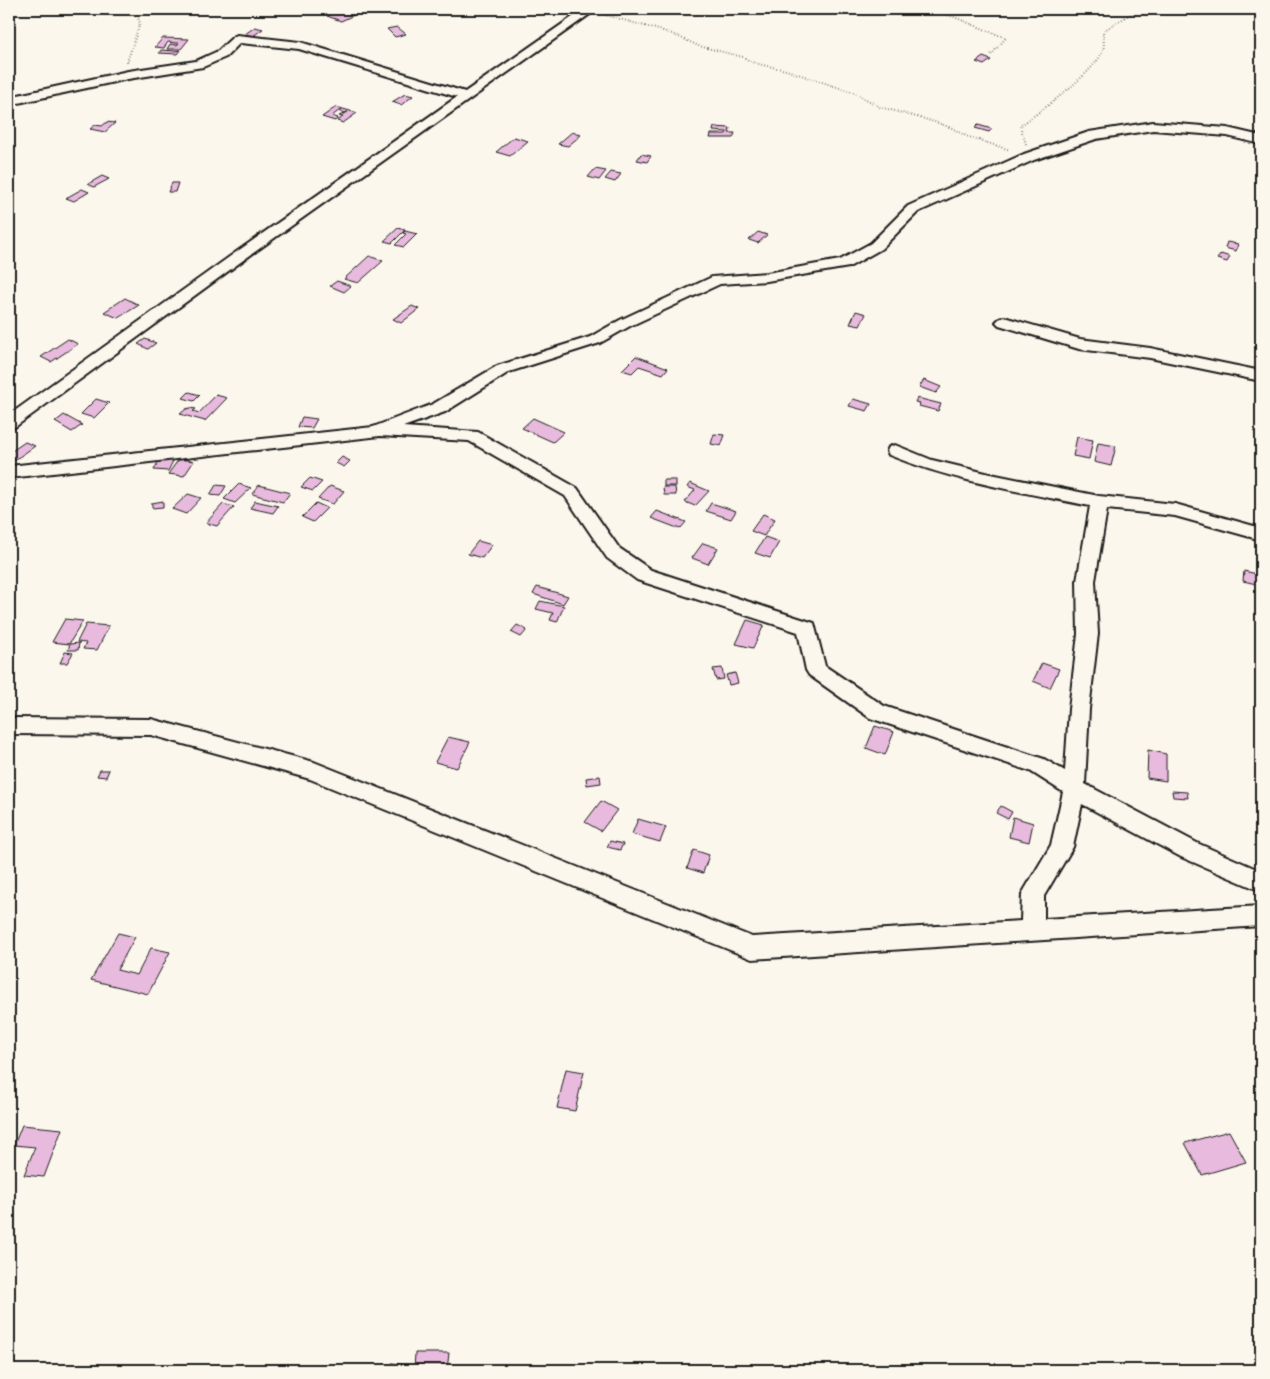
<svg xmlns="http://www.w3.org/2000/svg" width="1270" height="1379" font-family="Dekko,sans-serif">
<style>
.building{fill:#e8bade;stroke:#1c1c1c}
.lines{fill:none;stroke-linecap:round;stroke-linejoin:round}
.street-casing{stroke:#1c1c1c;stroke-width:4}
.path{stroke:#1c1c1c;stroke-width:2;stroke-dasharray:0.5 2.5;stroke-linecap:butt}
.street{fill:#fbf7ec;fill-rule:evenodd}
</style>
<rect width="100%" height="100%" fill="#fbf7ec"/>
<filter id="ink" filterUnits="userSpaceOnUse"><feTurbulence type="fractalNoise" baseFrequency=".02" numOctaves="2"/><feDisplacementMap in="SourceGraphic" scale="10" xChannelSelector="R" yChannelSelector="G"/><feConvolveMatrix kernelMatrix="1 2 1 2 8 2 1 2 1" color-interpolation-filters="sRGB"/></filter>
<g filter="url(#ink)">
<g class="building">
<polygon points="340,9 345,11 343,12 354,15 341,21 327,16"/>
<polygon points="255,27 263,29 253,36 245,34"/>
<polygon points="397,27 406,34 395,37 387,29"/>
<polygon points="163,38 189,39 181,49 167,49 170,44 177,45 179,43 176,43 168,42 164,48 155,47"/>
<polygon points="161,50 175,51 181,50 178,54 159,53"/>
<polygon points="983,57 991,60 984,65 976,62"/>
<polygon points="405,94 413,96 401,105 392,102"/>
<polygon points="336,107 357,113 343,123 337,121 343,117 339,116 348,112 344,113 340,112 342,110 340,110 332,116 338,118 335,121 322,117"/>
<polygon points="107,122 115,123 105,132 90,129 95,125 102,126"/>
<polygon points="978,125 992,129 989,132 975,128"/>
<polygon points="714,127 730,128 729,133 735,133 733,138 710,138 711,134 726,134 727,132 713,131"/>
<polygon points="572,132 581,135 568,146 558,144"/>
<polygon points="514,137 528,141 510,156 496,152"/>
<polygon points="641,154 651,156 647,162 637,160"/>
<polygon points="595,169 606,171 599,180 588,177"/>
<polygon points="611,172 621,174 615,182 605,179"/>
<polygon points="102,176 109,179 94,187 88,184"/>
<polygon points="172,183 178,183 175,192 168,192"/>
<polygon points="82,189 89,192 74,201 66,198"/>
<polygon points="398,228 405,230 392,243 384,241"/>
<polygon points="405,231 417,234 404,247 395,245 406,234 403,233"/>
<polygon points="758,232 767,235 758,243 749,240"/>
<polygon points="1227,242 1238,244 1236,251 1225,248"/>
<polygon points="1221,254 1230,257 1227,262 1217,259"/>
<polygon points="369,256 383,261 358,283 344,279"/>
<polygon points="337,281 351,286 344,292 330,286"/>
<polygon points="125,298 139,305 118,318 104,312"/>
<polygon points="412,306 419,309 401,323 393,319"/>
<polygon points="856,311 866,314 860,326 850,324"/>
<polygon points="68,339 78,344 51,362 41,357"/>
<polygon points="145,339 156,343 148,349 138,344"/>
<polygon points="636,356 668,368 663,374 639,366 632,373 622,370"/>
<polygon points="924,380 941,387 936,393 919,387"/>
<polygon points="189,392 200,395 194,401 183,398"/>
<polygon points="216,395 227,398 205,421 180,414 186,409 190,408 196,409 193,411 199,413"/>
<polygon points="917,398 941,404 938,411 919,406 920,403 915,402"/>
<polygon points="96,399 109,403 94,418 81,414"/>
<polygon points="853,399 871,404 867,411 849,406"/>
<polygon points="64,415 82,425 72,432 55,422"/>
<polygon points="302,417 317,419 312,428 298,427"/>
<polygon points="533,418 564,432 553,442 522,428"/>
<polygon points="714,434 725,435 721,446 711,444"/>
<polygon points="1077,437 1093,440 1089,459 1073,456"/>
<polygon points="25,442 35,446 9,464 9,453"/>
<polygon points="1098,443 1116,446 1111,466 1094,462"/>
<polygon points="342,457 350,461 344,467 336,463"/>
<polygon points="160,458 174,459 168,471 154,470"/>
<polygon points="179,459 194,461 184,476 168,474"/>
<polygon points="310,478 322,482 313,491 301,487"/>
<rect x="664" y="480" width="12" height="6"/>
<polygon points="690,483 709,491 695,506 685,502 695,490 687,487"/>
<polygon points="239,484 251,488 235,503 224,499"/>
<polygon points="216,485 226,486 220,496 210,495"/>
<polygon points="259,485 290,493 283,502 252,494"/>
<polygon points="330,486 344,491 333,504 318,499"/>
<polygon points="663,487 675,487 676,495 664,495"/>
<polygon points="188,494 201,498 186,514 172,509"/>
<polygon points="163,501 163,507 152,508 152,503"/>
<polygon points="255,501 278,506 273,513 250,508"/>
<polygon points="316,503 327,508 313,522 302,517"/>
<polygon points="711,503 736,511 731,519 706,511"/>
<polygon points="223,504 234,507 217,526 206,523"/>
<polygon points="657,511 686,522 680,529 651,518"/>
<polygon points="763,514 775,519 764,536 751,531"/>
<polygon points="765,537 779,542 770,558 755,553"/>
<polygon points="478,541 492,545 482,558 468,554"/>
<polygon points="703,543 718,548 708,564 692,558"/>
<polygon points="1244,571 1261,575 1261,585 1243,581"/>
<polygon points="537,587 568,596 563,604 533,594"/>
<polygon points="540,601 564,606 557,622 550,620 553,613 536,609"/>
<polygon points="65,619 83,621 69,644 52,642"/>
<polygon points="747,620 764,625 753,648 736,644"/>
<polygon points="86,624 109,626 97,650 83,649 86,643 77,642"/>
<polygon points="517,625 527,630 521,637 511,632"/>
<polygon points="79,643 78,650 68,650 70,644"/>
<polygon points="65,652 73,653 67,663 60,663"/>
<polygon points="1042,663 1059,669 1050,688 1033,681"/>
<polygon points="722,668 724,679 716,680 713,669"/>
<polygon points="735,673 738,683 729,685 726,675"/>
<polygon points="875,726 894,732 885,755 866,748"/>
<polygon points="448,737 470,742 457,768 435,762"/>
<polygon points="1148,750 1166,754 1166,781 1147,778"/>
<polygon points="100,770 109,770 106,777 97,776"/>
<polygon points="600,776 601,783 587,785 586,778"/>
<polygon points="1172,791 1187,792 1188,798 1173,797"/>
<polygon points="601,801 617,810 601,831 585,822"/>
<polygon points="1001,806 1012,812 1008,819 996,813"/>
<polygon points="1013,817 1033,823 1029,842 1009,837"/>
<polygon points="638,819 666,827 660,842 632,834"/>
<polygon points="610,841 623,844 620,850 607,847"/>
<polygon points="694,850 709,855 703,873 687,868"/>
<polygon points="118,933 135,937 117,970 137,975 151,948 170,952 148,994 91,980"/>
<polygon points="566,1069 584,1072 575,1111 557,1108"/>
<polygon points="22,1125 62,1129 44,1177 24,1175 35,1147 14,1145"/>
<polygon points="1229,1131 1246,1162 1202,1175 1185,1143"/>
<polygon points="415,1353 449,1353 447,1370 414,1370"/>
<polygon points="392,1363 410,1366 409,1370 391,1370"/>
</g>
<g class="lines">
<defs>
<g id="street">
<polygon points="584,9 597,9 242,261 15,427 9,428 9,415 232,255 457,97 299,49 240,43 226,57 203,67 128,79 9,105 9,97 128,71 196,61 218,51 233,37 237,35 300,42 465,92"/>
<path d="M1153 122 1227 128 1261 136V144L1227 136 1153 130 1096 139 1034 160 918 212 881 249 849 267 767 281 720 284 630 326 600 343 509 372 445 412 403 427 478 432 577 488 619 548 651 570 814 623 825 666 884 706 1044 759 1065 771 1069 709 1078 634 1077 581 1090 506C1022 492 953 481 889 455L887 451 889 447 895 445 932 460 986 473 1099 496 1175 504 1261 528V540L1175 516 1107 509 1095 581 1098 634 1089 709 1085 784 1197 843 1261 871V891L1181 857 1082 804 1073 847 1044 896V919L1261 906V926L752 959 310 779 151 735 9 734V718L151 719 314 762 752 937 1021 921 1022 894 1051 845 1063 792 1030 771 870 718 809 675 806 670 798 632 637 580 607 558 565 496 469 441 380 436 9 478V466L373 427 433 404 497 366 590 337 620 320 712 277 767 273 840 260 871 243 908 206 1024 154 1089 132Z"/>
<polygon points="1004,317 1080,339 1150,348 1261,371 1261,381 1150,358 1079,349 999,325 996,322 999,319"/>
</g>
</defs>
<use href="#street" class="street-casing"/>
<g class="path">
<polyline points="928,9 954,17 1006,38 990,56"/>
<polyline points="602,14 670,33 699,46 743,57 754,63 786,70 855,93 880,107 935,122 952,128 966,136 1010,150"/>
<polyline points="127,62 140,23 137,15 140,9"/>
<path d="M1026 144 1020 126C1039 112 1096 72 1103 50 1105 45 1103 37 1103 31L1139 9"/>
</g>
<use href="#street" class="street"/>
</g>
</g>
<rect width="1270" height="1379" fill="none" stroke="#fbf7ec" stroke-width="30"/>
<rect x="15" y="15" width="1240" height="1349" fill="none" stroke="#1c1c1c" stroke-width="2" filter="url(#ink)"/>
</svg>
